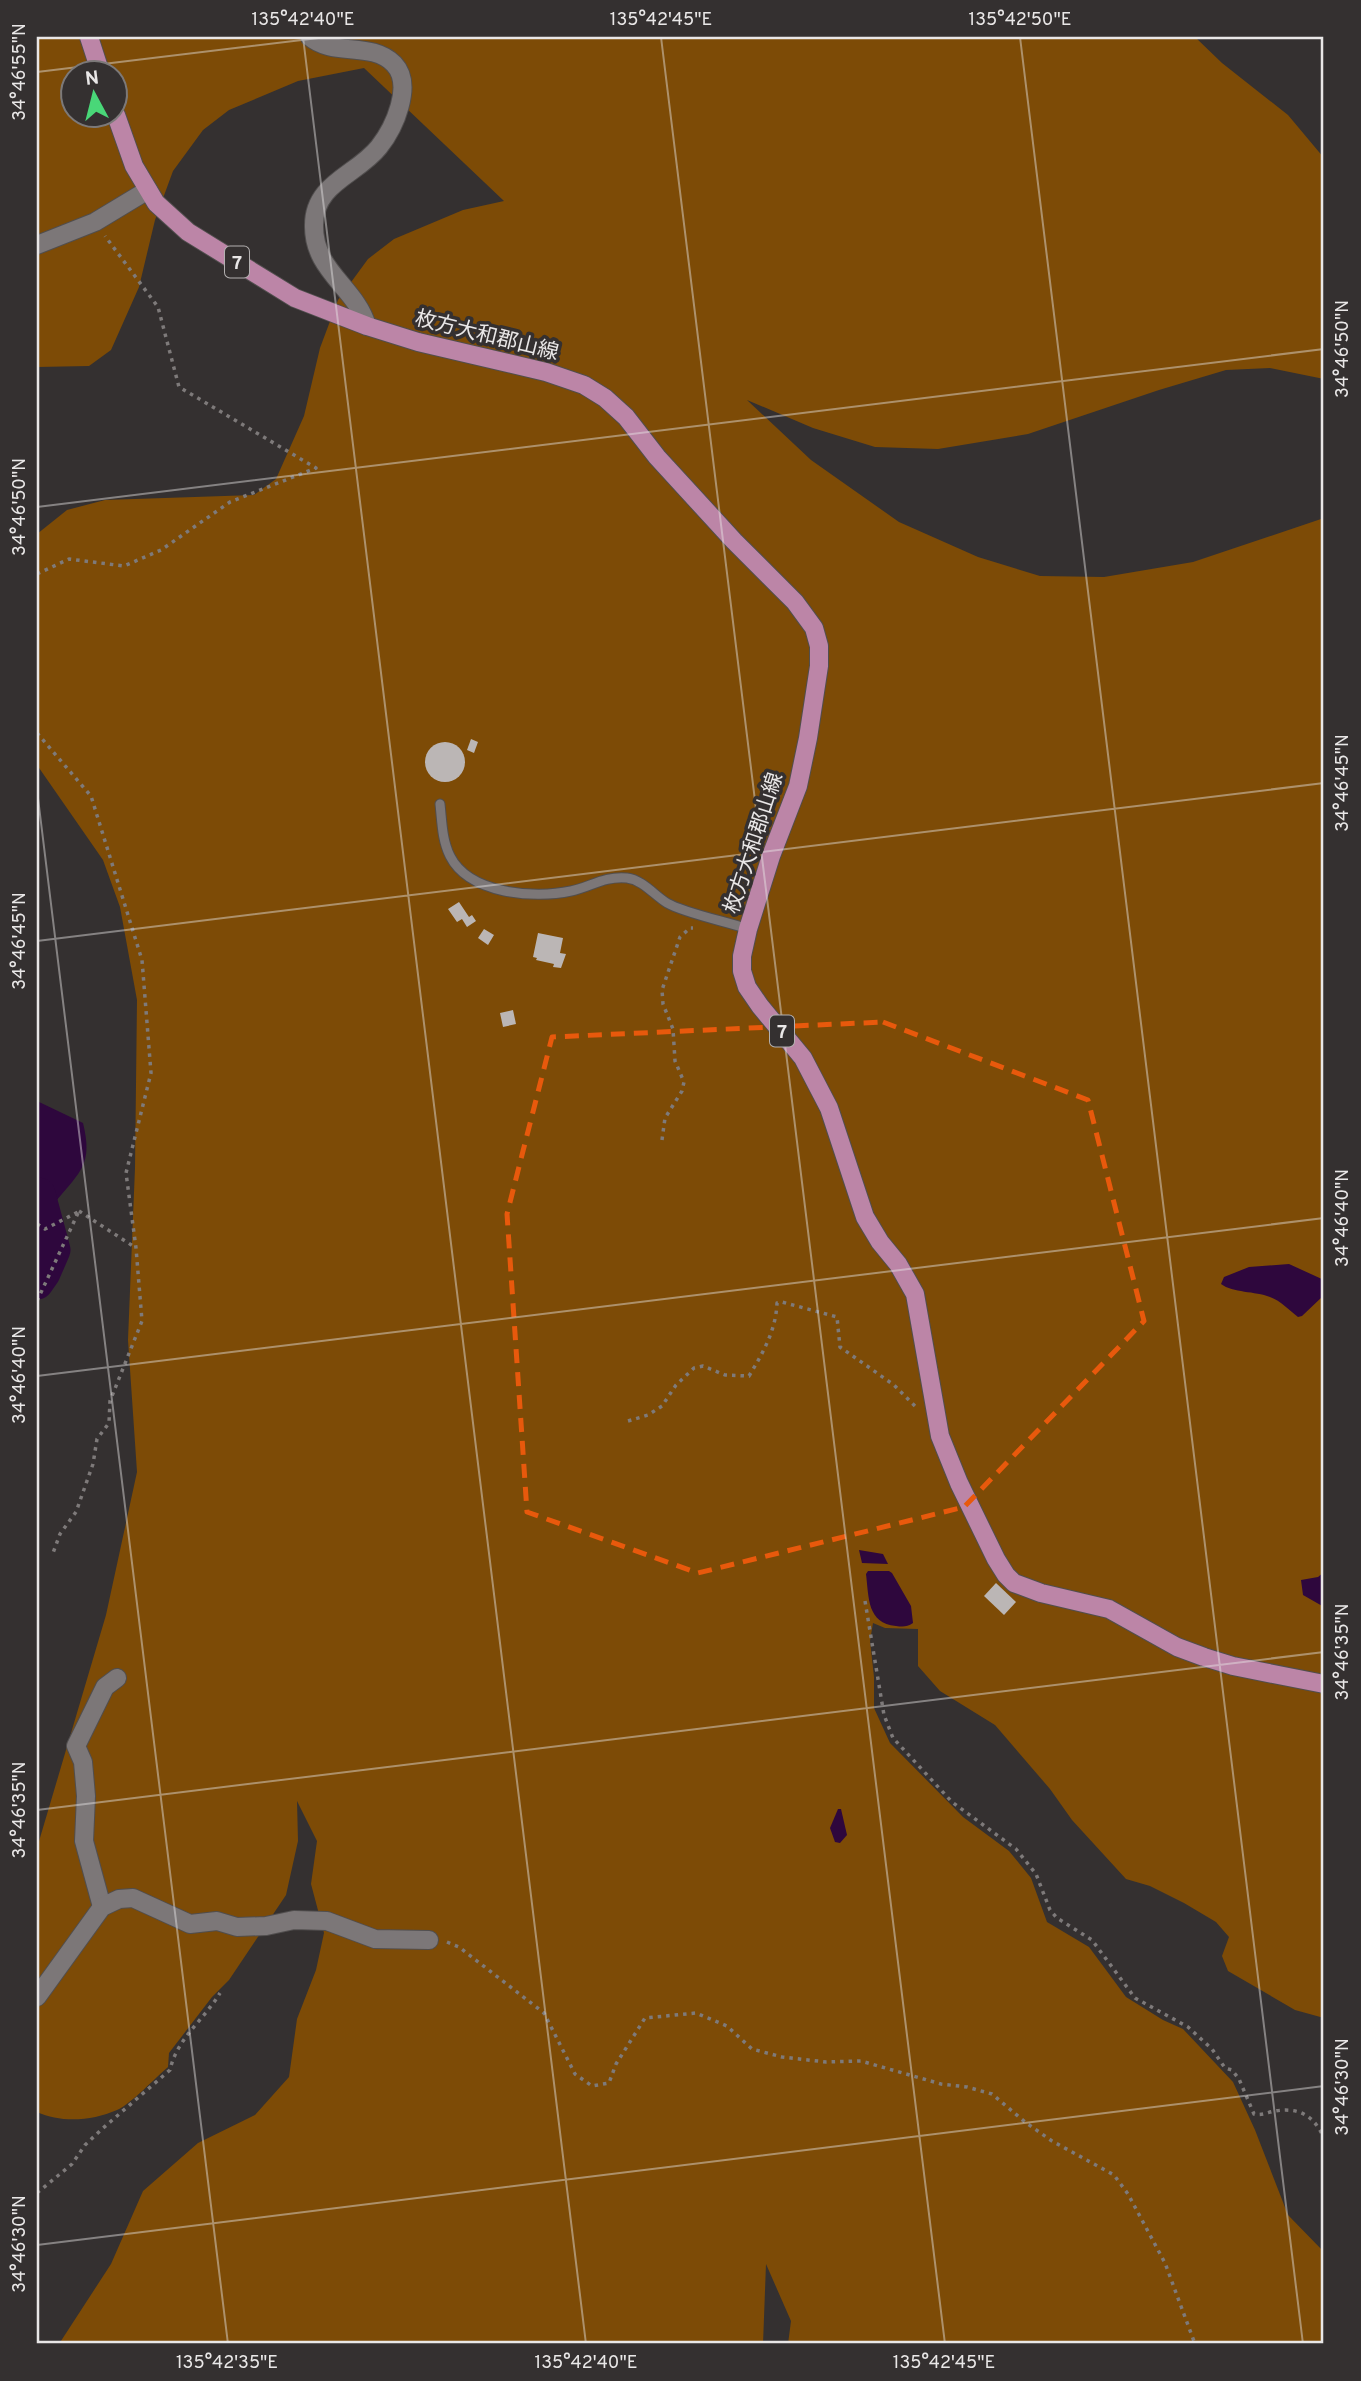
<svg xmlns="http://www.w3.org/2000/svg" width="1361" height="2381" font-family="Overpass,'Noto Sans JP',sans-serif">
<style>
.forest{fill:#7d4b06;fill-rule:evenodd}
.water{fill:#2e073d}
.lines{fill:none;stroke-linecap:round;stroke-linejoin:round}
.river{stroke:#2e073d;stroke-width:33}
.building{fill:#bbb6b5}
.lane-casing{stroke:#514e4e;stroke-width:11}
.street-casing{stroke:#514e4e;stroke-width:20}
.primary-casing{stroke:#514e4e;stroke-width:20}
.path{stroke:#7e7a7a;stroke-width:3.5;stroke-dasharray:3.5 5;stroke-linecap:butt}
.lane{stroke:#7c7778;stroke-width:9}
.street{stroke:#7c7778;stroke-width:18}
.primary{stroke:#bc85a7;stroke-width:18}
.marked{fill:none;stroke:#e8590c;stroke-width:5;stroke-dasharray:14 9;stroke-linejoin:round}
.ticks{fill:none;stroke:#e9e7e7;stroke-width:2;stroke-opacity:0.45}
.labels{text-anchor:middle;stroke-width:7;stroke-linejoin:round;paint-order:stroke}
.shield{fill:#343030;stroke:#b3b0b0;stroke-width:2}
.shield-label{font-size:19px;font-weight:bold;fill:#e9e7e7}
.street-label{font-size:21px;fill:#e9e7e7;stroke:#343030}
.neatline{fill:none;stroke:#e9e7e7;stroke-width:2.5}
.ticks-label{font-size:18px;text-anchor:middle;fill:#e9e7e7}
</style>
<rect width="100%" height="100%" fill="#343030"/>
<path class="forest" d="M37 37H1195L1222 63 1288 115 1324 158V379L1270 368 1226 370 1159 390 1028 434 938 449 875 447 813 428 747 400 811 460 899 522 978 557 1040 576 1104 577 1193 562 1324 518V2018L1295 2010 1228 1971 1222 1956 1229 1937 1216 1922 1184 1903 1150 1886 1126 1879 1072 1820 1050 1789 995 1725 940 1691 918 1666V1629L885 1628 873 1623 870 1641 874 1677V1708L890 1743 963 1817 1009 1851 1031 1878 1047 1922 1089 1947 1126 1997 1163 2020 1183 2029 1233 2082 1255 2130 1288 2215 1324 2252V2344H788L791 2321 766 2264 763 2344H59L111 2264 143 2191 198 2143 255 2115 289 2077 297 2019 316 1970 324 1933 311 1884 317 1841 297 1801 298 1841 286 1895 229 1980 212 1997 169 2053 168 2067C155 2078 131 2104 117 2110 92 2121 61 2123 37 2112V1848L106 1615 137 1472 128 1340 135 1168 137 1000 120 907 103 860 37 765V534L67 510 105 500 254 495 276 479 304 416 320 348 338 300 368 259 394 239 463 210 504 201 364 68 298 81 229 110 203 130 173 171 155 220 139 287 111 350 89 366 37 367ZM74 74H116V116H74Z"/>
<g class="water">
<path d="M37 1101 83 1123C93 1164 81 1171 56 1201L37 1197Z"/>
<path d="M1289 1264 1324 1280 1322 1297 1302 1316 1298 1317C1289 1310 1281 1301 1270 1297 1255 1291 1233 1293 1221 1284L1224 1277 1249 1267Z"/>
<polygon points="859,1550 883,1554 888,1564 862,1563"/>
<path d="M868 1571H889L892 1573 911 1606 913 1623C907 1627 903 1627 896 1626 867 1623 869 1598 866 1574Z"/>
<polygon points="1324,1572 1324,1607 1303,1595 1301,1580 1318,1577"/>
<polygon points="838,1809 841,1809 847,1835 840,1843 835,1842 830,1828"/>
</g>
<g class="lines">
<polyline class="river" points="37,1283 44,1273 54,1250 39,1194"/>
</g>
<g class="building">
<polygon points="471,739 478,742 474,753 467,750"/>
<circle cx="445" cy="762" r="20"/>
<polygon points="459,902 469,917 472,915 476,921 467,927 462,919 457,922 448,909"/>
<polygon points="484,929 494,935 488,945 478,938"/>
<polygon points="538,933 563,938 560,953 566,954 561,968 553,967 554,964 536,960 537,958 533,957"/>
<polygon points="513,1010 516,1024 503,1027 500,1013"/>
<polygon points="996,1583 1016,1602 1004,1615 984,1596"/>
</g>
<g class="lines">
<defs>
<path id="lane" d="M440 804C442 822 442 840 450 856 469 894 534 899 571 891 591 887 603 876 627 878 643 880 654 895 667 903 684 913 728 922 748 929"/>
<g id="street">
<path d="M310 37C333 57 372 41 394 64 414 85 394 128 379 147 357 175 314 183 314 225 313 271 356 287 367 326"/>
<polyline points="37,245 95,222 148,190"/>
<polyline points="102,1907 84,1841 86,1796 83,1762 76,1746 105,1687 117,1678"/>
<polyline points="37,1997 102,1907 119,1899 133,1898 190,1924 217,1921 237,1927 266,1926 294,1920 327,1921 375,1939 429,1940"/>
</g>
<g id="primary">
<polyline points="89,37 101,74"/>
<polyline points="116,115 134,166 156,203 188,232 295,298 367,326 418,342 546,372 584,385 605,398 626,417 657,457 734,541 795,602 814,628 819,646 819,666 808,738 798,786 771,856 748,929 742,956 742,971 747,987 760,1006 803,1058 829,1108 865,1217 880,1242 898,1264 915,1294 940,1436 959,1483 996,1559 1006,1575 1014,1583 1041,1593 1109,1609 1177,1647 1204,1657 1233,1666 1324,1684"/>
</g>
</defs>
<use href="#lane" class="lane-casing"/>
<use href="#street" class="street-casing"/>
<use href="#primary" class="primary-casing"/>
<g class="path">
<polyline points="37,574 69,559 124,566 161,550 230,502 316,468 179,387 158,307 105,236"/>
<polyline points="37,733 91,796 142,960 151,1073 126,1173 136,1248 142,1321 110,1401 109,1423 97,1439 93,1464 76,1512 60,1534 53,1553"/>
<polyline points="662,1140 665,1118 682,1091 684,1082 675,1061 673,1029 663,1004 662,990 680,937 690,928 693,928"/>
<polyline points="79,1211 136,1248"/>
<polyline points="37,1224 45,1229 78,1212"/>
<polyline points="37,1301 79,1211"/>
<path d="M628 1421 648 1415 662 1406 676 1385 694 1368 703 1366 725 1375 749 1376C763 1353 776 1330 777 1303L782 1302 837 1317 840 1347 894 1385 917 1408"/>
<path d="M865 1601 884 1715 893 1738 952 1802 1016 1849 1036 1874 1050 1910 1057 1918 1092 1940 1135 1998 1188 2027 1212 2049 1225 2068 1232 2070 1239 2079 1254 2114C1262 2116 1268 2112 1275 2111 1300 2107 1314 2116 1324 2138"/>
<polyline points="447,1942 459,1947 544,2013 575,2074 592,2086 609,2083 616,2064 645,2018 696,2013 727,2026 752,2049 782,2057 826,2062 861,2061 941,2084 967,2087 992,2094 1025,2122 1052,2141 1114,2175 1128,2194 1165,2263 1195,2344"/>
<path d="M37 2193 72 2164 85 2145 102 2129 170 2070C177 2038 204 2020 220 1993"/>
</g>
<use href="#lane" class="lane"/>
<use href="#street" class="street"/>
<use href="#primary" class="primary"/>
</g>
<path class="marked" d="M883 1022 1088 1100 1144 1321 964 1507 698 1573 527 1512 507 1214 552 1037Z"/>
<path class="ticks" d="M303 37 586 2344M661 37 945 2344M1020 37 1303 2344M37 72 327 37M37 507 1324 349M37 790 228 2344M37 941 1324 783M37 1376 1324 1218M37 1810 1324 1652M37 2245 1324 2086"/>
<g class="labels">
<g class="shield">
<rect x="225" y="246.5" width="24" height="31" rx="5"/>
<rect x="770" y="1015.5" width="24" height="31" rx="5"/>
</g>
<g class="shield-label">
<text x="237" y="269">7</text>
<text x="782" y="1038">7</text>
</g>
<g class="street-label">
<text transform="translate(487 335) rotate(14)" y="7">枚方大和郡山線</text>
<text transform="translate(753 843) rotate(-72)" y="7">枚方大和郡山線</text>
</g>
</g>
<rect width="1361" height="2381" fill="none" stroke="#343030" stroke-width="77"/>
<g transform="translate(94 94) rotate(353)"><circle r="33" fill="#343030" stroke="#7c7979" stroke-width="2"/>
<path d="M0-5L12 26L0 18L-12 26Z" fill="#49d778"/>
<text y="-10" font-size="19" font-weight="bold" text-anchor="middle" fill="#e9e7e7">N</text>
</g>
<rect x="38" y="38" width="1284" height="2304" class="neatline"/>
<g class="ticks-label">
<text x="303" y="25">135°42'40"E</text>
<text x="661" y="25">135°42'45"E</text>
<text x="1020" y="25">135°42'50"E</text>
<text transform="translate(19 72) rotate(-90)" y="6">34°46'55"N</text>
<text transform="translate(1342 349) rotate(-90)" y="6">34°46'50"N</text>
<text transform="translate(19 507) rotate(-90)" y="6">34°46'50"N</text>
<text transform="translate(1342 783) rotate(-90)" y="6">34°46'45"N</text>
<text transform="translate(19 941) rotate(-90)" y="6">34°46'45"N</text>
<text transform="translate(1342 1218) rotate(-90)" y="6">34°46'40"N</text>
<text transform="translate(19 1375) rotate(-90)" y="6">34°46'40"N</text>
<text transform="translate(1342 1652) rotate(-90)" y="6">34°46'35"N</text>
<text transform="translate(19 1810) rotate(-90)" y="6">34°46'35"N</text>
<text transform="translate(1342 2087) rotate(-90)" y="6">34°46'30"N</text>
<text transform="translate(19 2244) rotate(-90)" y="6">34°46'30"N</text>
<text x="227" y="2368">135°42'35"E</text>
<text x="586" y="2368">135°42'40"E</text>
<text x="944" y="2368">135°42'45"E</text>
</g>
</svg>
